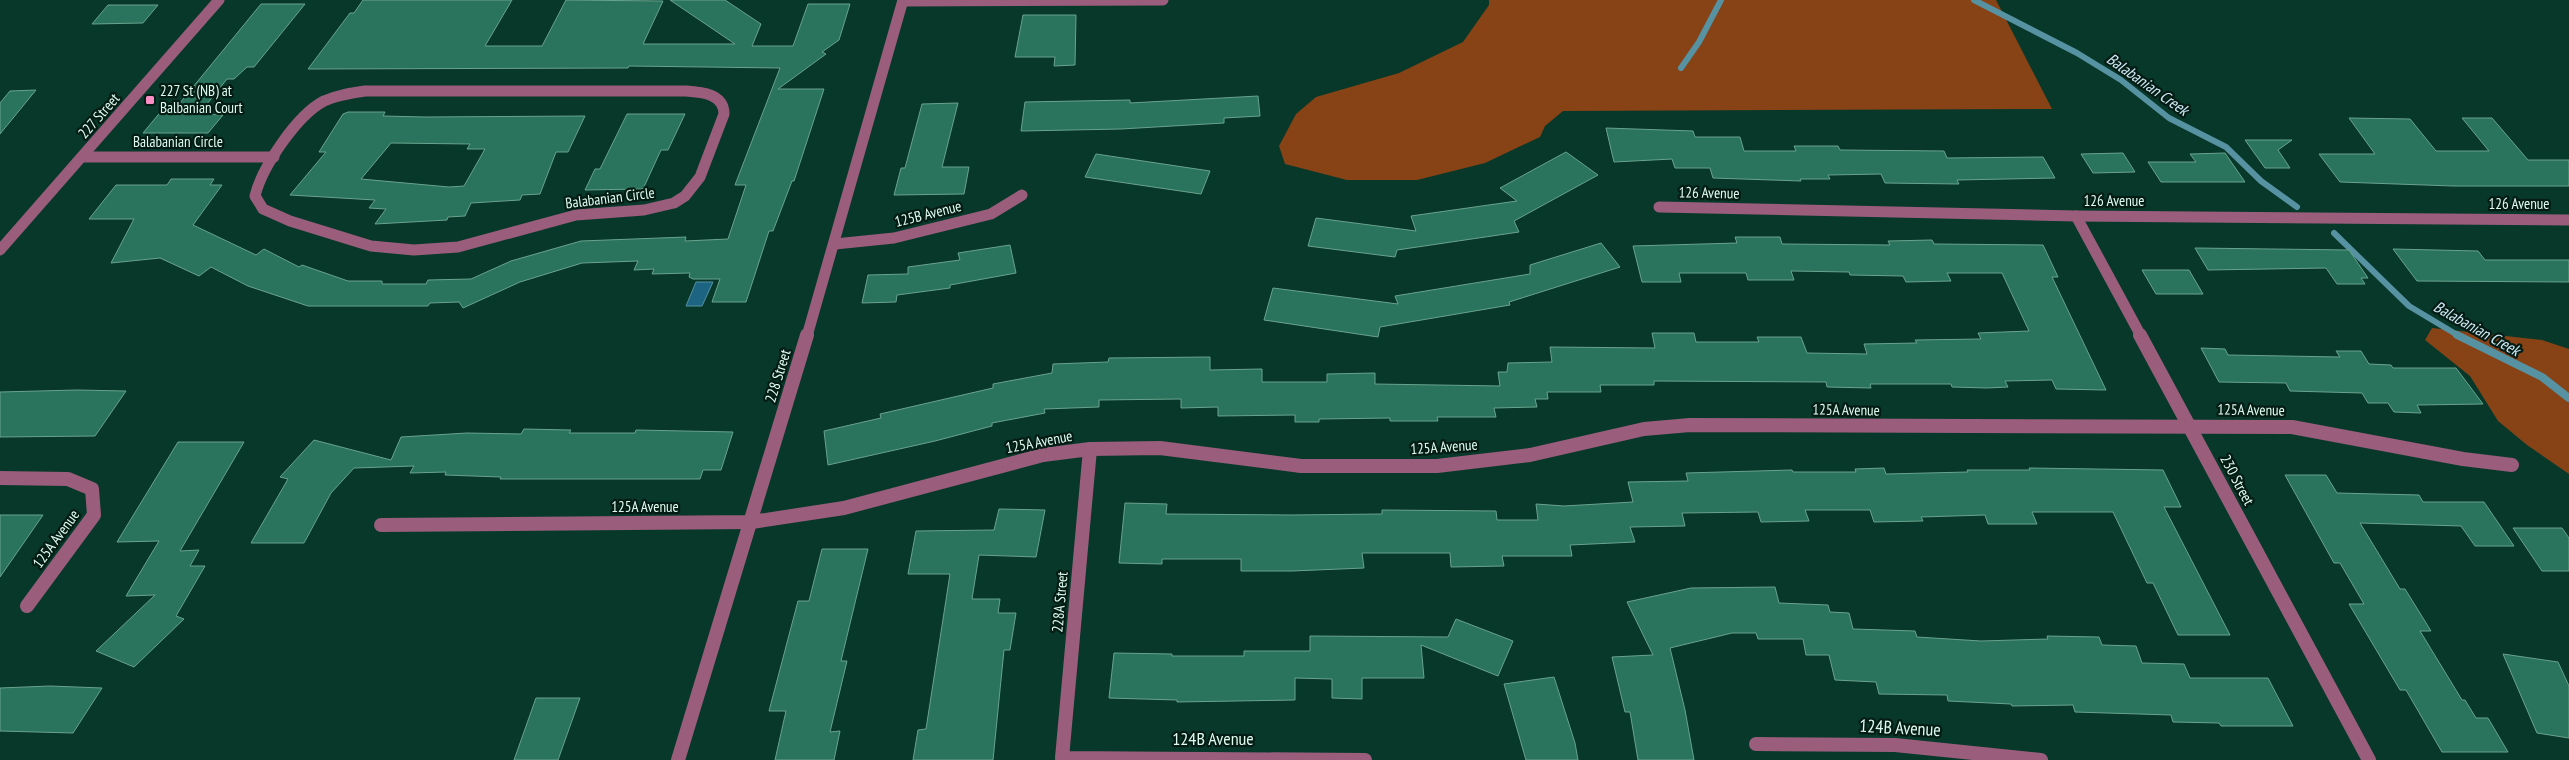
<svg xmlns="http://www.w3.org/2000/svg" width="2569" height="760" font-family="'PT Sans Narrow',sans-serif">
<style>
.forest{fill:#874216}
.water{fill:#1c6481;stroke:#5692a2}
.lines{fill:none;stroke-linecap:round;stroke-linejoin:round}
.stream-far1{stroke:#5692a2;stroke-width:6}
.stream{stroke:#5692a2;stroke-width:8}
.building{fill:#2a735c;stroke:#69a38d;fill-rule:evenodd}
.minor-far1{stroke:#9a5d7c;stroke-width:11}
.minor{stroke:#9a5d7c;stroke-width:14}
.tertiary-far1{stroke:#9a5d7c;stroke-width:11}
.tertiary{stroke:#9a5d7c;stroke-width:14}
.poi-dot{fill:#fa8fc6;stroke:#041c14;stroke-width:2}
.labels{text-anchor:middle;stroke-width:4.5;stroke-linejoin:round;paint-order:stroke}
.poi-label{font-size:15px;fill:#dffcf0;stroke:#041c14;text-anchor:start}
.street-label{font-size:15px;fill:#dffcf0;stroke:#041c14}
.water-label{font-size:16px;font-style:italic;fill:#cfe9f6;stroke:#041c14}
.near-street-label{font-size:18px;fill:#dffcf0;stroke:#041c14}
</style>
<rect width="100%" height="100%" fill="#08382a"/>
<g class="forest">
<polygon points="1489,0 1996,0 2052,109 1563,111 1545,126 1540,137 1485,163 1417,180 1347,180 1285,164 1279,146 1296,114 1316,97 1399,73 1463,42 1489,5"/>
<polygon points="2432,328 2542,340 2569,349 2569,474 2527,445 2498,421 2470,376 2425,340"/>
</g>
<polygon class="water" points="696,282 713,282 702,306 686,306"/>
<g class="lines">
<g class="stream-far1">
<polyline points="1974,0 2077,53 2121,80 2169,118 2226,147 2261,181 2297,207"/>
<polyline points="1681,68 1699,42 1721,0"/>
<polyline points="2334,233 2409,306 2459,336"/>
</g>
<polyline class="stream" points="2457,335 2542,377 2569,398"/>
</g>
<g class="building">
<polygon points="363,0 512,0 485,46 542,46 566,0 663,1 643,44 735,44 670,0 725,0 761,24 752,46 793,46 808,4 850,4 839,40 822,52 826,54 778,89 824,89 794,181 792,181 773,231 769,231 746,302 712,302 720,279 693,279 689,277 690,273 652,274 654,269 634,270 638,261 582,263 520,282 463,308 459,302 430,303 428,306 308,306 248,286 211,267 199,276 160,258 111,263 134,219 89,219 116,185 167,185 171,179 214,179 210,185 222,185 193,225 256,255 264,249 299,267 302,265 348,281 382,281 382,284 426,284 428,280 471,279 511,261 581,241 686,237 685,241 728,239 746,185 735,185 780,68 629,66 628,68 308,69 350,13 354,13"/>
<polygon points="261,4 305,4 254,67 247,67 234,79 227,79 199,114 223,115 208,133 143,133 163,109 175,109"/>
<polygon points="108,5 158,5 143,23 92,24"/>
<polygon points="1023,15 1076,15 1075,65 1054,66 1055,57 1015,57"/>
<polygon points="36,90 0,134 0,103 10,91"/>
<polygon points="1258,96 1260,116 1224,118 1224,123 1121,129 1021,131 1025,102 1130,100 1130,103"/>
<polygon points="958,103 942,167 969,167 964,194 894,195 901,168 905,168 922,104"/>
<path d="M348 112H385L383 116 425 117 585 116 568 152H556L540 194 522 195 520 200 471 203 465 216 448 217 447 220 375 224 386 209 369 208 375 200 290 195 326 152H319L343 114ZM391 143 470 144 467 149H485L464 186 449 187 361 179Z"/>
<polygon points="627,114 685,114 668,150 661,150 643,189 585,190 595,169 600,169"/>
<polygon points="2349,118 2410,119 2436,151 2489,151 2462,118 2492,118 2528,160 2569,160 2569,186 2453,186 2340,182 2319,154 2375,154"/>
<polygon points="1606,128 1693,131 1695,137 1740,137 1744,151 1796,151 1794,146 1838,146 1840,150 1944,151 1947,158 2043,157 2055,178 1957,180 1959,184 1885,183 1881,174 1828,175 1830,179 1800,179 1801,181 1713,178 1710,168 1675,168 1672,159 1614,162"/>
<polygon points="2245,140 2292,140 2278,150 2290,168 2265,168"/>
<polygon points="1566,152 1598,175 1514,221 1519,232 1397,250 1395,257 1308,246 1316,218 1416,231 1411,216 1517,201 1500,188"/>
<polygon points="2123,153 2135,172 2093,173 2081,154"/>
<polygon points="2225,153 2245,182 2161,182 2148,162 2196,162 2190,154"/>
<polygon points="1096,154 1210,171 1201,194 1085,177"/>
<polygon points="1735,237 1780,237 1782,244 1890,245 1888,241 1932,240 1934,244 2043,245 2058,277 2052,277 2106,390 2056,389 2052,380 2005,381 2008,387 1987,388 1952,387 1951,384 1870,384 1871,388 1827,387 1826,382 1654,381 1654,385 1600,385 1601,392 1547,392 1548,399 1535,399 1537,407 1494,408 1496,417 1437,417 1438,421 1390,421 1390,418 1319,419 1319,422 1295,422 1295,415 1218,416 1218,407 1181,408 1181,399 1099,400 1099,407 1044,409 1045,413 992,423 992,426 935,441 828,465 824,431 881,418 880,414 993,388 993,384 1052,373 1053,364 1108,362 1109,358 1210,357 1210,370 1262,369 1262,382 1327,382 1327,374 1375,373 1375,384 1500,386 1498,372 1507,372 1508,363 1552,362 1550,347 1655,348 1652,333 1694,333 1696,342 1759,342 1757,337 1801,337 1807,353 1867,354 1864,344 1917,343 1915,340 1981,339 1978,333 2029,331 2002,273 1947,273 1951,281 1906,282 1903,276 1850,275 1849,272 1791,271 1794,280 1748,280 1746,273 1679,273 1681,282 1642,282 1633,246 1737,243"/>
<polygon points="1601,243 1620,267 1509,302 1510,305 1380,327 1378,337 1264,320 1273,288 1398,304 1395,296 1530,274 1530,265"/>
<polygon points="1010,245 1016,273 950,285 950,288 897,295 896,302 862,303 868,275 908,274 908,267 960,260 958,253"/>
<polygon points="2195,248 2349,250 2368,278 2361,278 2365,284 2337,284 2326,268 2208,270"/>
<polygon points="2393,249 2478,251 2485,260 2569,260 2569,282 2417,281"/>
<polygon points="2142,270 2189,270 2203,294 2156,294"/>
<polygon points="2201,348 2225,349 2228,355 2340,357 2336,351 2361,351 2369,364 2391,365 2393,368 2456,368 2483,404 2417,405 2421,413 2394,412 2388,403 2368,403 2362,393 2290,391 2286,383 2219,382"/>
<polygon points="77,390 126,391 95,436 0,437 0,392"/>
<polygon points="524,429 571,430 569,433 635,433 636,430 733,432 721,470 703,470 700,479 500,479 501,477 445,475 446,472 410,473 414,466 354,468 331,493 304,543 251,543 288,479 280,477 314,440 391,460 401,437 467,433 521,434"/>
<polygon points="178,442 244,442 180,551 199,550 190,566 205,566 176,616 184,619 134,667 96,651 155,595 126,596 159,541 117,542"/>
<polygon points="1884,468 1886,474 1968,472 1967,470 2030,470 2029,468 2163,470 2181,507 2164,507 2230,635 2178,635 2153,583 2147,583 2113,512 2032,512 2037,524 1988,524 1985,515 1921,517 1923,521 1874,522 1870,510 1805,510 1809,521 1761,522 1758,512 1682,513 1685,526 1630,527 1635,542 1570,545 1572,556 1502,556 1504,566 1451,567 1450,553 1362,553 1364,568 1292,571 1241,571 1241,559 1162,559 1162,564 1119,563 1125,503 1167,504 1166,514 1291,515 1382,514 1382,510 1496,511 1497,520 1538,520 1536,504 1564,506 1633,502 1628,482 1688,481 1686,473 1792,470 1793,472 1856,472 1855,469"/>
<polygon points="2285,475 2326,475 2337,493 2419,495 2423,502 2484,502 2514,546 2475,546 2461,526 2360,523 2400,589 2405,589 2431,631 2420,631 2462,700 2465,700 2476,718 2488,718 2508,752 2442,752 2406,690 2400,690 2349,604 2364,604 2340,563 2334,563"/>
<polygon points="999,509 1045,510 1036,557 979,555 972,599 1000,599 998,613 1016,613 1010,650 1004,650 993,760 913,760 918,730 926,729 950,574 908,574 916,531 994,530"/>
<polygon points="0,515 43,515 0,577"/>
<polygon points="2513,528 2562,528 2569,538 2569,571 2542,571"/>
<polygon points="822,549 868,549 841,661 847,661 830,732 840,731 834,760 775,760 786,711 769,711 798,601 809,601"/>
<polygon points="1775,587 1779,603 1828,605 1830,612 1849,613 1853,629 1915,631 1917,637 1981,641 2048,639 2047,636 2099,637 2102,645 2136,646 2142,663 2184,664 2190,678 2268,678 2293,726 2221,726 2219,723 2173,722 2171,715 2075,712 2073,705 2012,706 2011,704 1948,701 1947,695 1879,694 1876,682 1835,680 1829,655 1806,655 1803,639 1758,639 1756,633 1732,633 1670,648 1685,710 1694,760 1638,760 1630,712 1625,712 1612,657 1653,655 1627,602 1691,588"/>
<polygon points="1456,619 1513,641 1498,676 1421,645 1424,678 1362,678 1362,699 1332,698 1332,679 1295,678 1295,700 1177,702 1177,700 1109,698 1114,653 1172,654 1172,656 1244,656 1244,651 1310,651 1310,636 1448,637"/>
<polygon points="2503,654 2558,662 2569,686 2569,738 2537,733"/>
<polygon points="1554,677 1575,743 1578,760 1526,760 1504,684"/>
<polygon points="50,686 102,688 73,733 0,731 0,688"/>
<polygon points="536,698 580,698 558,760 514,760"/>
</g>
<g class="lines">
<g class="minor-far1">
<polyline points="903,1 1163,0"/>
<path d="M365 91H686C702 92 724 94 724 114L700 177 685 196 674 203 644 210 576 215 458 247 414 250 371 246 290 221 263 209 255 196C262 167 297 115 324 101 337 95 351 93 365 91Z"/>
<polyline points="83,157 274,157"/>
<polyline points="1659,207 2076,216 2569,220"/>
<polyline points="2076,216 2141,336"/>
<polyline points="835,244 894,238 991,214 1022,195"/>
</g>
<g class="minor">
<polyline points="2140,335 2369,760"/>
<polyline points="1090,449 1062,758 1365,760"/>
<polyline points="0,478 68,479 92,489 94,515 27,606"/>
<polyline points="381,525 752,522 844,508 1043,455 1090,449 1160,448 1301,466 1437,466 1530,455 1644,429 1690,425 2292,427 2463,459 2512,465"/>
<polyline points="1756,744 1895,745 2041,760"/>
</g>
<g class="tertiary-far1">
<polyline points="0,250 219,0"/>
<polyline points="807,336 903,0"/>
</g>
<polyline class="tertiary" points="678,760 807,335"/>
</g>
<rect class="poi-dot" x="145" y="95" width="10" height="10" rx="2.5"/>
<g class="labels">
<g class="poi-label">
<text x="160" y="96">227 St (NB) at<tspan x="160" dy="17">Balbanian Court</tspan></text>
</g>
<g class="street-label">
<text transform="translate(99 116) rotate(-49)" y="5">227 Street</text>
<text x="178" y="147">Balabanian Circle</text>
<text transform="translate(1709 193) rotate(1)" y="5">126 Avenue</text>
<text transform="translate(610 198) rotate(-7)" y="5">Balabanian Circle</text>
<text x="2114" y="206">126 Avenue</text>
<text x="2519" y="209">126 Avenue</text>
<text transform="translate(928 214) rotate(-14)" y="5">125B Avenue</text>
<text transform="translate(778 376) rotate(-73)" y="5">228 Street</text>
<text transform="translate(1846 410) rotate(1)" y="5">125A Avenue</text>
<text transform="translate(2251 410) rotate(1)" y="5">125A Avenue</text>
<text transform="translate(1039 442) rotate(-11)" y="5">125A Avenue</text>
<text transform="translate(1444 447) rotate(-4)" y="5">125A Avenue</text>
<text transform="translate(2237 480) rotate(62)" y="5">230 Street</text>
<text x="645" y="512">125A Avenue</text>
<text transform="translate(56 539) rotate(-54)" y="5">125A Avenue</text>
<text transform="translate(1060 602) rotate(-85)" y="5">228A Street</text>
</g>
<g class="water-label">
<text transform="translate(2148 84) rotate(35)" y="6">Balabanian Creek</text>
<text transform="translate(2477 328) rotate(29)" y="6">Balabanian Creek</text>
</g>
<g class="near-street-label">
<text transform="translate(1900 728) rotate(3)" y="6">124B Avenue</text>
<text x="1213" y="745">124B Avenue</text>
</g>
</g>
</svg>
